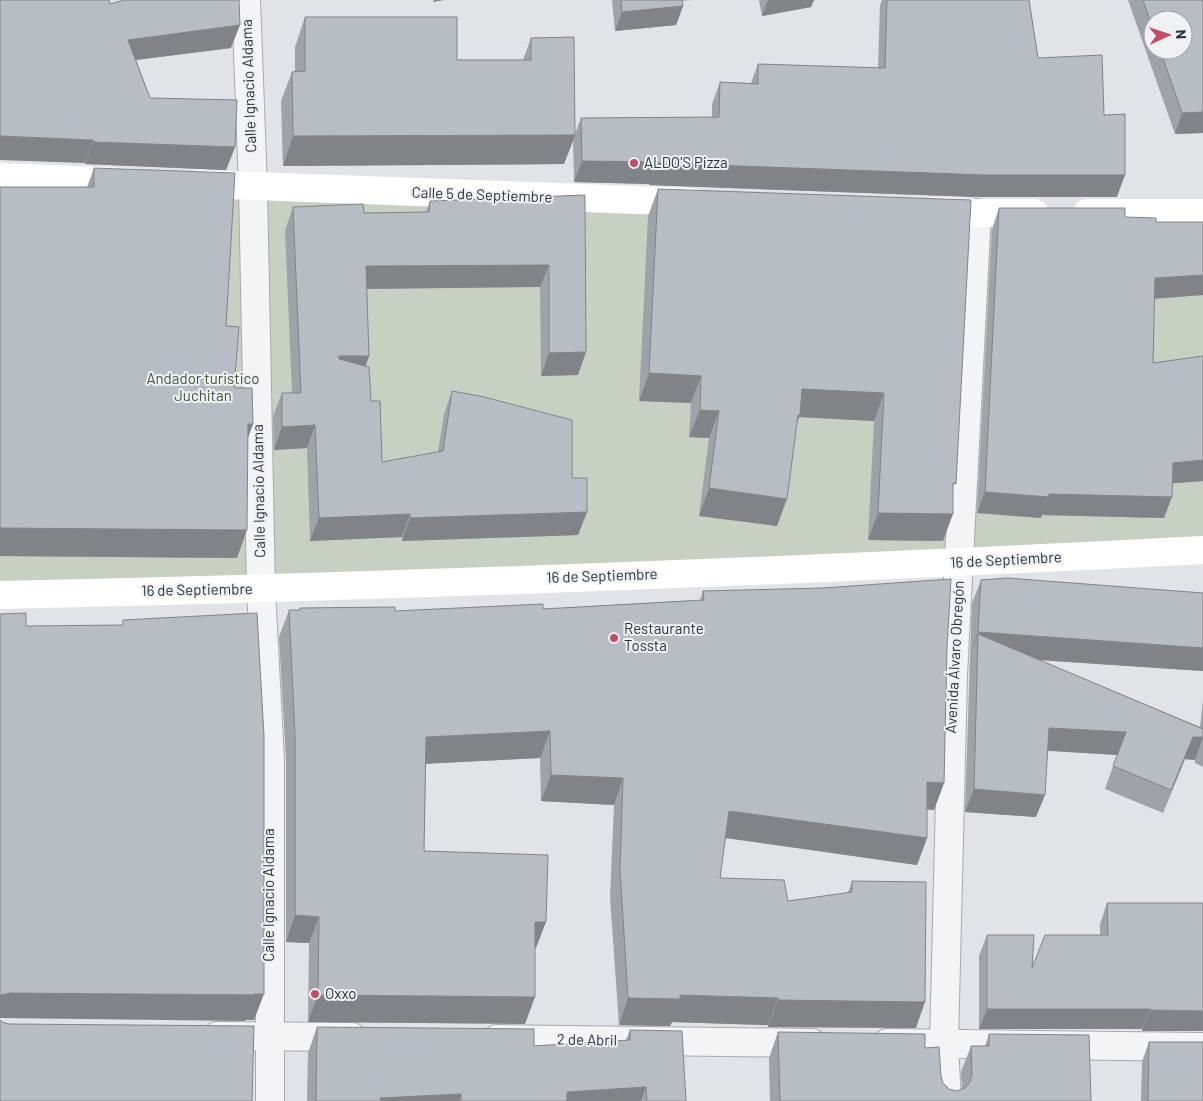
<svg xmlns="http://www.w3.org/2000/svg" width="1203" height="1101" font-family="Barlow,sans-serif">
<style>
.green{fill:#c6d1c1}
.lines{fill:none;stroke-linecap:round;stroke-linejoin:round}
.street-casing{stroke:#a5aab2;stroke-width:30}
.street{stroke:#f2f4f6;stroke-width:28}
.secondary{stroke:#fff;stroke-width:28}
.wall{fill:#9da3a9;fill-rule:evenodd}
.shaded-wall{fill:#808489}
.building{fill:#b7bdc4;stroke:#808489}
.poi-dot{fill:#c54c66;stroke:#eff2f5;stroke-width:2}
.labels{text-anchor:middle;stroke-width:4;stroke-linejoin:round;paint-order:stroke}
.street-label{font-size:15px;fill:#29323e;stroke:#eff2f5}
.poi-label{font-size:15px;fill:#29323e;stroke:#eff2f5;text-anchor:start}
.park-label{font-size:15px;fill:#405938;stroke:#eff2f5}
</style>
<rect width="100%" height="100%" fill="#e0e3e8"/>
<polygon class="green" points="0,177 1203,213 1203,550 0,595"/>
<g class="lines">
<defs>
<g id="street">
<polyline points="246,0 253,186 261,589 270,761 270,1101"/>
<polyline points="217,1036 352,1037"/>
<polyline points="497,1039 812,1043"/>
<polyline points="887,1043 1203,1047"/>
<polyline points="947,1101 944,1044 953,675 977,213"/>
</g>
</defs>
<use href="#street" class="street-casing"/>
<use href="#street" class="street"/>
<g class="secondary">
<polyline points="0,177 127,182"/>
<polyline points="198,184 692,202"/>
<polyline points="932,211 977,213 1034,213"/>
<polyline points="1087,213 1203,213"/>
<path d="M0 595C401 586 802 571 1203 550"/>
</g>
</g>
<g class="wall">
<polygon points="612,0 691,0 682,1 683,6 676,25 615,31"/>
<polygon points="759,0 814,0 811,7 762,16"/>
<polygon points="882,0 1029,0 1038,58 1104,115 1117,197 977,197 649,185 649,184 574,182 573,141 564,164 283,166 281,101 292,72 295,72 295,47 305,17 457,60 523,60 531,38 575,134 581,118 712,117 712,104 720,82 751,83 758,64 878,68 880,5"/>
<path d="M1128 0H1203V133L1175 134ZM1153 20 1183 50H1153Z"/>
<polygon points="110,4 231,48 136,60 150,98 235,147 226,170 85,164"/>
<polygon points="94,168 226,326 234,388 253,424 248,436 237,558 0,556 0,187 87,187"/>
<polygon points="658,189 971,200 953,491 943,541 868,540 874,421 799,417 797,424 777,526 699,516 709,438 689,437 691,403 639,401 648,216"/>
<polygon points="585,195 578,375 541,376 540,287 366,289 369,356 365,366 382,462 438,452 444,414 452,391 572,478 587,512 578,535 402,541 402,537 310,541 307,448 274,450 273,416 282,393 292,393 285,230 293,207 364,213 426,212 430,201"/>
<polygon points="999,208 1125,217 1156,222 1203,222 1203,295 1154,299 1153,363 1203,356 1203,481 1172,483 1164,518 1042,515 1041,518 977,513 992,229"/>
<polygon points="981,580 1203,593 1203,671 1039,660 1200,727 1203,699 1203,767 1195,763 1195,760 1185,759 1163,813 1105,789 1117,755 1048,751 1036,817 965,812 970,657 972,603"/>
<polygon points="703,591 947,648 944,783 934,810 927,809 927,838 917,865 725,838 720,878 788,901 848,893 852,881 916,1028 768,1027 768,1025 672,1022 670,1026 619,1025 610,897 614,805 541,801 540,758 426,764 424,851 536,948 535,948 525,1024 308,1022 309,943 286,942 286,761 279,637 289,610 395,611 543,609 700,600"/>
<polygon points="1107,903 1203,903 1203,1031 1142,1031 1142,1029 979,1029 979,956 987,935 1032,968 1100,935 1100,924"/>
<polygon points="317,1027 534,1046 626,1040 630,1030 686,1101 307,1101 308,1053"/>
<polygon points="778,1032 925,1048 941,1076 943,1083 949,1089 957,1091 962,1089 961,1072 971,1046 985,1046 989,1034 1091,1101 770,1101 769,1058"/>
<polygon points="1149,1042 1203,1101 1141,1101 1142,1062"/>
</g>
<g class="shaded-wall">
<polygon points="434,0 444,0 433,2"/>
<polygon points="768,0 814,0 811,7 762,16"/>
<polygon points="683,6 676,25 615,31 622,12"/>
<polygon points="240,25 231,48 119,62 128,40"/>
<polygon points="1203,112 1203,133 1175,134 1182,113"/>
<polygon points="575,135 564,164 283,166 293,136"/>
<polygon points="0,136 93,140 85,163 0,160"/>
<polygon points="93,142 235,147 226,170 85,164"/>
<polygon points="582,161 657,162 649,184 574,182"/>
<polygon points="657,163 1125,175 1117,197 977,197 649,185"/>
<polygon points="549,265 540,287 357,289 366,266"/>
<polygon points="1203,275 1203,295 1147,299 1155,278"/>
<polygon points="586,352 578,375 541,376 549,353"/>
<polygon points="339,356 369,356 361,379 331,379"/>
<polygon points="649,373 701,376 691,403 639,401"/>
<polygon points="802,389 884,393 874,421 799,417 790,443"/>
<polygon points="700,410 719,411 709,438 689,437"/>
<polygon points="248,424 253,424 243,452"/>
<polygon points="315,425 307,448 274,450 282,427"/>
<polygon points="1203,460 1203,481 1165,484 1173,463"/>
<polygon points="709,488 787,499 777,526 699,516"/>
<polygon points="985,492 1172,497 1164,518 1042,515 1041,518 977,513"/>
<polygon points="587,512 578,535 402,541 410,518"/>
<polygon points="878,513 953,514 943,541 868,540"/>
<polygon points="410,514 402,537 310,541 319,518"/>
<polygon points="0,528 247,530 237,558 0,556"/>
<polygon points="978,632 1203,648 1203,671 977,656 978,634 970,655"/>
<polygon points="1049,728 1126,732 1118,755 1041,750"/>
<polygon points="550,731 540,758 416,764 426,737"/>
<polygon points="1193,737 1203,737 1195,760 1185,759 1163,813"/>
<polygon points="551,775 623,778 614,805 541,801"/>
<polygon points="927,782 944,783 934,810 918,809"/>
<polygon points="974,789 1045,795 1036,817 965,812"/>
<polygon points="729,811 927,838 917,865 719,837"/>
<polygon points="295,915 319,917 309,943 286,942"/>
<polygon points="535,922 546,922 536,948 525,948"/>
<polygon points="10,993 254,994 264,994 254,1020 245,1020 245,1021 0,1018 0,996 1,995"/>
<polygon points="318,995 535,997 525,1024 308,1022"/>
<polygon points="680,995 778,998 768,1025 672,1022 670,1026 619,1025 628,998"/>
<polygon points="778,1000 925,1002 916,1028 768,1027"/>
<polygon points="987,1009 1150,1009 1142,1029 979,1029"/>
<polygon points="1150,1010 1203,1011 1203,1031 1142,1031"/>
<polygon points="646,1087 641,1101 564,1101 567,1092"/>
<polygon points="461,1094 459,1101 379,1101 380,1098"/>
</g>
<g class="building">
<polygon points="0,0 109,0 110,4 124,0 239,0 240,25 128,40 150,98 237,100 235,147 93,142 93,140 0,136"/>
<polygon points="621,0 682,0 683,6 622,12"/>
<polygon points="887,0 1029,0 1038,58 1102,55 1104,115 1125,114 1125,175 985,175 657,163 657,162 582,161 581,118 719,117 720,82 758,84 758,64 885,68"/>
<polygon points="1143,0 1203,0 1203,112 1182,113 1160,50 1183,50 1183,20 1153,20 1153,29"/>
<polygon points="305,17 457,17 457,60 531,60 531,38 574,37 575,135 293,136 292,72 305,71"/>
<polygon points="94,168 235,173 226,326 239,327 234,388 252,388 253,424 248,424 247,530 0,528 0,187 94,187"/>
<polygon points="658,189 971,200 956,484 953,483 953,514 878,513 884,393 802,389 800,415 798,415 787,499 709,488 719,411 700,410 701,376 649,373"/>
<polygon points="585,195 586,352 549,353 549,265 366,266 369,356 339,356 339,359 369,367 371,401 380,401 382,462 443,451 452,391 484,397 572,420 572,478 587,478 587,512 410,518 410,514 319,518 315,425 282,427 282,393 301,393 293,207 363,204 364,213 429,212 430,201"/>
<polygon points="999,208 1125,208 1125,217 1156,218 1156,222 1203,222 1203,275 1155,278 1153,363 1203,356 1203,460 1173,463 1172,497 1049,494 1049,497 985,492"/>
<polygon points="1007,578 1203,593 1203,648 978,632 981,580"/>
<polygon points="951,579 947,648 944,783 927,782 927,838 729,811 720,878 784,880 788,901 852,892 852,881 926,882 925,1002 778,1000 778,998 680,995 680,999 628,998 620,870 623,778 551,775 550,731 426,737 424,851 548,855 546,922 535,922 535,997 318,995 319,917 295,915 295,734 289,610 300,610 300,608 395,607 395,611 543,604 543,609 704,600 703,591 823,588"/>
<polygon points="26,613 26,626 123,625 123,620 257,613 264,736 264,994 254,994 254,995 10,993 1,995 0,996 0,614"/>
<polygon points="978,634 1203,729 1203,737 1193,737 1171,790 1113,766 1126,732 1049,728 1045,795 974,789"/>
<polygon points="1107,903 1203,903 1203,1011 1150,1010 1150,1009 987,1009 987,935 1034,935 1032,968 1045,935 1108,935"/>
<polygon points="0,1020 2,1022 9,1024 254,1026 252,1101 0,1101"/>
<polygon points="317,1027 534,1029 534,1046 630,1040 630,1030 682,1031 686,1101 647,1101 646,1087 567,1092 567,1101 461,1101 461,1094 380,1098 381,1101 316,1101"/>
<polygon points="778,1032 925,1034 925,1048 939,1047 941,1076 943,1083 949,1089 957,1091 965,1088 970,1082 972,1074 971,1046 989,1046 989,1034 1089,1035 1091,1101 780,1101"/>
<polygon points="1149,1042 1203,1042 1203,1101 1148,1101"/>
</g>
<g class="poi-dot">
<circle cx="634" cy="163" r="5"/>
<circle cx="614" cy="638" r="5"/>
<circle cx="315" cy="994" r="5"/>
</g>
<g class="labels">
<g class="street-label">
<text transform="translate(249 86) rotate(-92)" y="5">Calle Ignacio Aldama</text>
<text transform="translate(482 195) rotate(2)" y="5">Calle 5 de Septiembre</text>
<text transform="translate(259 491) rotate(-91)" y="5">Calle Ignacio Aldama</text>
<text transform="translate(1006 560) rotate(-3)" y="5">16 de Septiembre</text>
<text transform="translate(602 576) rotate(-2)" y="5">16 de Septiembre</text>
<text transform="translate(197 590) rotate(-1)" y="5">16 de Septiembre</text>
<text transform="translate(955 657) rotate(-87)" y="5">Avenida Álvaro Obregón</text>
<text transform="translate(269 895) rotate(-90)" y="5">Calle Ignacio Aldama</text>
<text transform="translate(587 1040) rotate(1)" y="5">2 de Abril</text>
</g>
<g class="poi-label">
<text x="644" y="168">ALDO'S Pizza</text>
<text x="624" y="634">Restaurante<tspan x="624" dy="17">Tossta</tspan></text>
<text x="325" y="999">Oxxo</text>
</g>
<g class="park-label">
<text x="203" y="384">Andador turistico<tspan x="203" dy="17">Juchitan</tspan></text>
</g>
</g>
<g transform="translate(1168 35) rotate(87)"><circle r="24" fill="#eff2f5" stroke="#a0a5ac"/>
<path d="M0-4L9 19L0 12L-9 19Z" fill="#c54c66"/>
<text y="-8" font-size="14" font-weight="bold" text-anchor="middle" fill="#29323e">N</text>
</g>
</svg>
